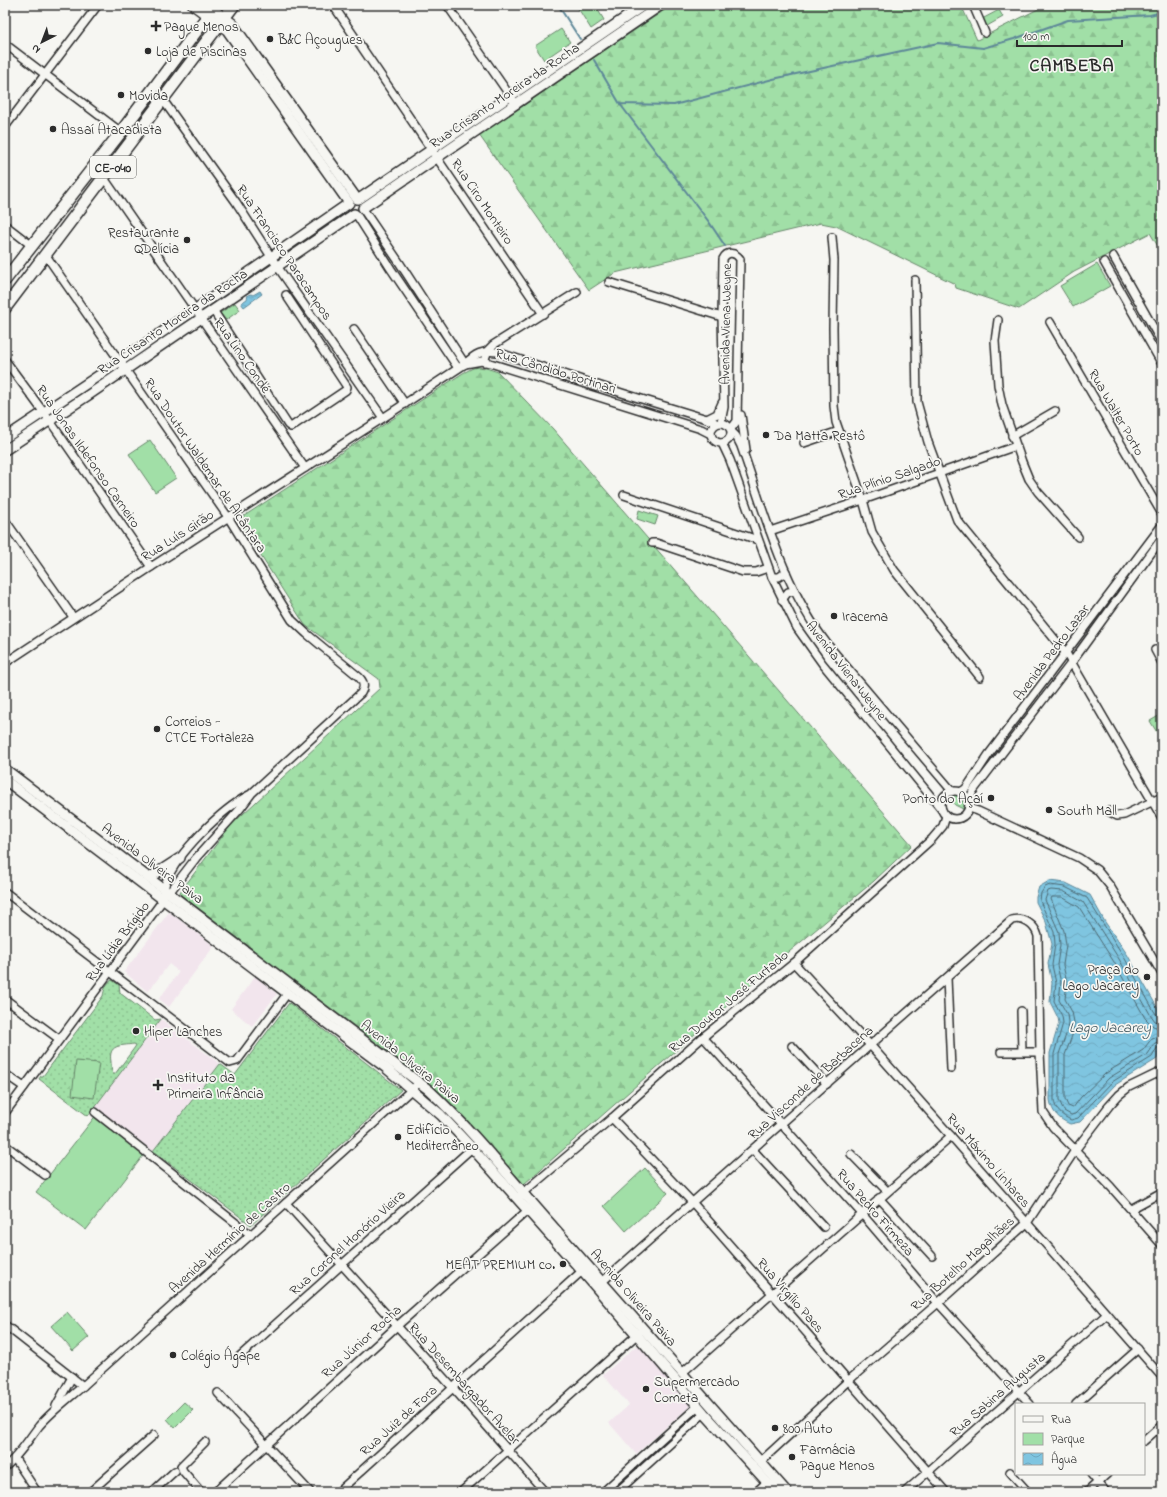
<svg xmlns="http://www.w3.org/2000/svg" width="1167" height="1497" font-family="'Indie Flower',sans-serif">
<style>
.built{fill:#f2e5ed}
.green{fill:url(#green-dots);stroke:#668569;fill-rule:evenodd}
.forest{fill:url(#forest-firs);stroke:#668569}
.pitch{fill:#a1dfa7;stroke:#668569}
.water{fill:url(#water-waves);stroke:#5d8798}
.lines{fill:none;stroke-linecap:round;stroke-linejoin:round}
.shore{stroke:#4d6973;stroke-width:1}
.stream{stroke:#5d8798;stroke-width:2}
.minor-casing{stroke:#2b2b2b;stroke-width:10}
.major-casing{stroke:#2b2b2b;stroke-width:12}
.highway-casing{stroke:#2b2b2b;stroke-width:14}
.minor{stroke:#f6f6f2;stroke-width:7}
.major{stroke:#f6f6f2;stroke-width:9}
.highway{stroke:#f6f6f2;stroke-width:11}
.poi-dot{fill:#2b2b2b;stroke:#f6f6f2;stroke-width:1.5}
.labels{text-anchor:middle;stroke-width:3.5;stroke-linejoin:round;paint-order:stroke}
.shield{fill:#f6f6f2;stroke:#686867;stroke-width:1}
.shield-label{font-size:13px;font-weight:bold;fill:#2b2b2b}
.poi-label{font-size:14px;fill:#2b2b2b;stroke:#f6f6f2;text-anchor:start}
.street-label{font-size:14px;fill:#2b2b2b;stroke:#f6f6f2}
.water-label{font-size:15px;font-style:italic;fill:#445961;stroke:#f6f6f2}
.district-label{font-size:18px;font-weight:bold;letter-spacing:1px;fill:#2b2b2b;stroke:#f6f6f2}
</style>
<defs>
<pattern id="green-dots" width="8" height="8" patternUnits="userSpaceOnUse"><rect width="8" height="8" fill="#a1dfa7"/><path d="M2 2h.1M6 6h.1" fill="none" stroke="#8bc090" stroke-width="1.8" stroke-linecap="round"/></pattern>
<pattern id="forest-firs" width="22" height="20" patternUnits="userSpaceOnUse"><rect width="22" height="20" fill="#a1dfa7"/><path d="M5 1l3.5 6h-7zM16 11l3.5 6h-7z" fill="#8bc090"/></pattern>
<pattern id="water-waves" width="16" height="10" patternUnits="userSpaceOnUse"><rect width="16" height="10" fill="#7fc5e0"/><path d="M0 5q4-4 8 0t8 0" fill="none" stroke="#6ea9c0"/></pattern>
</defs>
<rect width="100%" height="100%" fill="#f6f6f2"/>
<filter id="ink" filterUnits="userSpaceOnUse"><feTurbulence type="fractalNoise" baseFrequency=".025" numOctaves="2"/><feDisplacementMap in="SourceGraphic" scale="8" xChannelSelector="R" yChannelSelector="G"/><feConvolveMatrix kernelMatrix="1 2 1 2 8 2 1 2 1" color-interpolation-filters="sRGB"/></filter>
<g filter="url(#ink)">
<g class="built">
<polygon points="169,912 214,946 169,1007 159,999 179,972 169,964 148,992 124,972"/>
<polygon points="255,976 277,994 252,1026 231,1009"/>
<polygon points="161,1019 220,1064 153,1151 95,1107"/>
<polygon points="636,1346 639,1346 690,1406 636,1454 609,1423 629,1405 603,1375"/>
</g>
<g class="green">
<path d="M954 795C962 795 967 802 963 809L955 805 949 798Z"/>
<path d="M112 980 119 985 120 993 155 1020 161 1019 88 1116 39 1079 41 1076H43L103 996C104 990 106 983 112 980ZM134 1044 136 1045 135 1047 115 1074H113C111 1070 111 1066 111 1062 108 1044 120 1046 134 1044Z"/>
<polygon points="289,1003 401,1090 251,1225 153,1151 220,1064 235,1075"/>
</g>
<g class="forest">
<polygon points="672,5 961,5 977,40 1046,5 1162,5 1162,253 1150,233 1074,272 1019,309 956,288 955,284 836,226 821,223 615,273 589,290 479,135"/>
<polygon points="478,367 486,368 498,372 553,429 912,845 874,881 777,962 524,1184 459,1113 410,1068 181,895 180,892 231,825 380,688 379,679 305,625 241,525 241,518 463,373 473,368"/>
</g>
<g class="pitch">
<polygon points="576,5 595,5 604,20 591,29"/>
<polygon points="999,10 1003,17 987,26 982,19"/>
<polygon points="561,29 570,42 544,60 535,46"/>
<polygon points="1097,264 1110,286 1073,307 1060,286"/>
<polygon points="235,303 240,310 226,320 220,313"/>
<polygon points="150,440 176,478 155,492 129,454"/>
<polygon points="639,510 658,516 655,525 637,519"/>
<polygon points="1162,714 1162,731 1158,734 1150,721"/>
<polygon points="76,1061 99,1063 94,1098 72,1095"/>
<polygon points="97,1114 146,1152 86,1230 36,1192"/>
<polygon points="645,1168 668,1193 626,1231 604,1206"/>
<polygon points="67,1312 89,1337 73,1351 51,1326"/>
<polygon points="184,1402 193,1410 175,1428 167,1419"/>
</g>
<g class="water">
<polygon points="260,291 262,294 244,307 241,303 247,299 248,295 251,294 253,295"/>
<path d="M1049 881 1066 883 1090 895 1105 922 1127 954 1162 1016V1049L1158 1053 1157 1059 1115 1085 1080 1122 1070 1124C1059 1119 1052 1113 1050 1100V1053L1059 1023 1058 1018 1050 1002 1052 983 1048 964 1052 944 1046 922 1036 902V897L1039 887Z"/>
</g>
<g class="lines">
<g class="shore">
<path d="M1162 1018 1158 1017 1154 1011 1124 957 1087 898 1065 887 1050 885 1045 887 1041 893 1040 901 1054 932 1055 944 1052 965 1056 983 1054 1001 1062 1016 1063 1023 1054 1054V1100C1055 1110 1062 1116 1071 1120L1078 1118 1112 1082 1152 1057 1157 1048 1162 1047"/>
<polyline points="1162,1023 1155,1021 1150,1014 1119,959 1083,902 1063,891 1051,890 1048,891 1045,900 1059,932 1060,945 1057,965 1061,983 1059,1000 1067,1014 1068,1022 1067,1032 1059,1054 1059,1100 1064,1111 1071,1115 1075,1114 1109,1078 1148,1054 1155,1043 1162,1041"/>
<polyline points="1162,1029 1153,1026 1145,1018 1114,962 1079,907 1062,897 1052,897 1051,899 1064,931 1066,945 1063,965 1067,983 1065,999 1072,1012 1074,1022 1073,1033 1065,1055 1065,1099 1068,1106 1073,1108 1081,1097 1106,1073 1143,1050 1152,1038 1162,1035"/>
</g>
<g class="stream">
<polyline points="558,5 580,39"/>
<polyline points="594,60 620,104 674,105 773,79 938,43 983,48 1014,39 1068,20 1150,15 1162,12"/>
<polyline points="620,104 709,222 725,246"/>
</g>
<defs>
<g id="minor">
<polyline points="333,5 543,314"/>
<polyline points="447,5 515,103"/>
<polyline points="973,5 985,33"/>
<polyline points="5,44 121,132"/>
<polyline points="163,100 236,202 277,266 383,418"/>
<polyline points="5,127 98,5"/>
<polyline points="104,178 305,468"/>
<polyline points="363,209 399,262 465,364"/>
<polyline points="356,214 391,269 458,368"/>
<polyline points="5,225 31,245"/>
<polyline points="832,237 834,260 833,328 834,406 836,422 863,500 872,532 894,570 980,677"/>
<path d="M45 254 228 517 292 620 307 634 359 677C364 682 365 687 361 693L252 793 240 809 196 858 169 893"/>
<polyline points="1113,256 1162,343"/>
<polyline points="1104,262 1162,364"/>
<polyline points="915,280 917,402 928,442 957,520 1066,653 1162,818"/>
<polyline points="609,282 722,317"/>
<polyline points="213,310 288,425 291,427 346,390 347,387 286,295"/>
<polyline points="998,320 995,341 998,385 1002,405 1022,462 1029,479 1038,492 1078,537"/>
<polyline points="1050,322 1162,514"/>
<polyline points="354,329 405,404"/>
<polyline points="5,360 50,421 151,567"/>
<polyline points="484,362 488,350 493,345 577,292"/>
<polyline points="465,364 482,361 490,363 701,429 711,434"/>
<polyline points="741,415 746,450"/>
<polyline points="707,419 717,414 722,403"/>
<path d="M721 422 724 407 722 317 723 259C727 251 735 252 740 259L737 421 731 429"/>
<circle cx="721" cy="433" r="10"/>
<path d="M732 432 736 436 741 446C765 514 783 587 828 645L952 791"/>
<polyline points="1012,436 1055,411"/>
<polyline points="722,443 730,460 772,577 797,628 822,663 942,810"/>
<polyline points="804,443 839,431"/>
<polyline points="624,495 758,540"/>
<polyline points="5,520 73,617"/>
<polyline points="770,531 863,500 1016,446"/>
<polyline points="652,543 656,543 743,572 756,572 768,568"/>
<polyline points="772,577 779,577 786,572"/>
<polyline points="782,600 788,592 795,591"/>
<polyline points="1155,650 1162,663"/>
<path d="M5 663 151 567 383 418 465 364C475 354 482 350 497 352L622 393 707 419 716 423"/>
<circle cx="955" cy="805" r="14"/>
<polyline points="960,792 964,790 967,787 989,754 1162,525"/>
<polyline points="969,801 973,791 1072,662 1162,538"/>
<polyline points="969,805 972,809 978,811 1079,858 1097,870 1110,886 1162,974"/>
<polyline points="1108,811 1117,816 1124,815 1162,797"/>
<polyline points="5,892 230,1063 237,1061 287,994"/>
<polyline points="794,963 871,1046 951,1136 1162,1377"/>
<polyline points="947,978 951,1069"/>
<polyline points="5,999 59,1039"/>
<polyline points="1021,1011 1022,1051"/>
<polyline points="703,1037 862,1214 938,1303 1030,1404"/>
<polyline points="792,1046 827,1084"/>
<polyline points="1001,1052 1040,1052"/>
<polyline points="5,1074 24,1087"/>
<polyline points="95,1112 251,1235"/>
<path d="M5 1113 163 900C164 895 164 887 166 882 178 852 221 810 249 795"/>
<polyline points="612,1118 692,1202 946,1492"/>
<polyline points="5,1145 45,1175"/>
<polyline points="753,1150 824,1227"/>
<polyline points="851,1154 887,1191"/>
<polyline points="521,1195 612,1118 703,1037 794,963 932,839 943,826 946,816"/>
<polyline points="879,1198 932,1256"/>
<polyline points="286,1203 453,1388 545,1492"/>
<polyline points="1131,1209 1162,1192"/>
<path d="M602 1282 1012 920C1024 917 1035 925 1038 936L1040 1052 1043 1112 1053 1127 1111 1187 1162 1245"/>
<polyline points="5,1325 83,1386"/>
<polyline points="240,1356 472,1148"/>
<polyline points="682,1373 951,1136"/>
<polyline points="218,1393 310,1492"/>
<polyline points="1076,1404 1138,1349"/>
<polyline points="56,1406 72,1377"/>
<polyline points="1144,1441 1162,1425"/>
<polyline points="15,1459 37,1492"/>
<polyline points="760,1462 848,1381 938,1303 1027,1223 1076,1149 1109,1106 1119,1095 1129,1087 1162,1071"/>
<path d="M5 1467C19 1456 28 1440 39 1426 52 1411 68 1399 83 1386L420 1082"/>
<polyline points="1010,1472 1028,1492"/>
<polyline points="1091,1474 1106,1492"/>
<polyline points="90,1492 154,1435"/>
<polyline points="152,1492 175,1471"/>
<polyline points="201,1492 183,1471 181,1466 205,1442"/>
<polyline points="215,1492 397,1326 527,1211"/>
<polyline points="338,1492 582,1271"/>
<polyline points="461,1492 640,1332"/>
<polyline points="603,1492 698,1406"/>
<polyline points="617,1492 704,1413"/>
<polyline points="756,1492 767,1482"/>
<polyline points="905,1492 1106,1315"/>
<polyline points="1087,1492 1107,1474"/>
</g>
<g id="major">
<polyline points="193,5 227,30 349,203"/>
<polyline points="207,5 232,23 357,199"/>
<polyline points="359,199 644,5"/>
<polyline points="363,208 661,5"/>
<polyline points="5,438 119,362 348,204"/>
<polyline points="5,450 90,394 354,214"/>
<path d="M5 769 429 1090C473 1131 510 1178 549 1222 629 1312 708 1402 787 1492"/>
<polyline points="5,780 386,1068 441,1115 472,1148 582,1271 704,1413 776,1492"/>
<polyline points="149,878 180,858"/>
</g>
<g id="highway">
<polyline points="5,280 121,132 216,5"/>
<polyline points="5,308 234,5"/>
</g>
</defs>
<use href="#minor" class="minor-casing"/>
<use href="#major" class="major-casing"/>
<use href="#highway" class="highway-casing"/>
<use href="#minor" class="minor"/>
<use href="#major" class="major"/>
<use href="#highway" class="highway"/>
</g>
</g>
<g class="poi-dot">
<path d="M154 20h4v4h4v4h-4v4h-4v-4h-4v-4h4z"/>
<circle cx="270" cy="39" r="4"/>
<circle cx="148" cy="51" r="4"/>
<circle cx="121" cy="95" r="4"/>
<circle cx="53" cy="129" r="4"/>
<circle cx="187" cy="240" r="4"/>
<circle cx="766" cy="435" r="4"/>
<circle cx="834" cy="616" r="4"/>
<circle cx="157" cy="729" r="4"/>
<circle cx="991" cy="798" r="4"/>
<circle cx="1049" cy="810" r="4"/>
<circle cx="1147" cy="977" r="4"/>
<circle cx="136" cy="1031" r="4"/>
<path d="M156 1079h4v4h4v4h-4v4h-4v-4h-4v-4h4z"/>
<circle cx="398" cy="1137" r="4"/>
<circle cx="563" cy="1264" r="4"/>
<circle cx="173" cy="1355" r="4"/>
<circle cx="646" cy="1389" r="4"/>
<circle cx="775" cy="1428" r="4"/>
<circle cx="792" cy="1457" r="4"/>
</g>
<g class="labels">
<rect class="shield" x="90" y="156" width="46" height="22" rx="3"/>
<g class="shield-label">
<text x="113" y="172">CE-040</text>
</g>
<g class="poi-label">
<text x="164" y="31">Pague Menos</text>
<text x="278" y="44">B&amp;C Açougues</text>
<text x="156" y="56">Loja de Piscinas</text>
<text x="129" y="100">Movida</text>
<text x="61" y="134">Assaí Atacadista</text>
<text x="179" y="237" text-anchor="end">Restaurante<tspan x="179" dy="16">QDelícia</tspan></text>
<text x="774" y="440">Da Matta Restô</text>
<text x="842" y="621">Iracema</text>
<text x="165" y="726">Correios -<tspan x="165" dy="16">CTCE Fortaleza</tspan></text>
<text x="983" y="803" text-anchor="end">Ponto do Açaí</text>
<text x="1057" y="815">South Mall</text>
<text x="1139" y="974" text-anchor="end">Praça do<tspan x="1139" dy="16">Lago Jacarey</tspan></text>
<text x="144" y="1036">Hiper Lanches</text>
<text x="167" y="1082">Instituto da<tspan x="167" dy="16">Primeira Infância</tspan></text>
<text x="406" y="1134">Edifício<tspan x="406" dy="16">Mediterrâneo</tspan></text>
<text x="555" y="1269" text-anchor="end">MEAT PREMIUM co.</text>
<text x="181" y="1360">Colégio Ágape</text>
<text x="654" y="1386">Supermercado<tspan x="654" dy="16">Cometa</tspan></text>
<text x="783" y="1433">800 Auto</text>
<text x="800" y="1454">Farmácia<tspan x="800" dy="16">Pague Menos</tspan></text>
</g>
<g class="street-label">
<text transform="translate(504 95) rotate(-34)" y="5">Rua Crisanto Moreira da Rocha</text>
<text transform="translate(483 201) rotate(56)" y="5">Rua Ciro Monteiro</text>
<text transform="translate(285 252) rotate(56)" y="5">Rua Francisco Paracampos</text>
<text transform="translate(172 321) rotate(-34)" y="5">Rua Crisanto Moreira da Rocha</text>
<text transform="translate(725 324) rotate(-89)" y="5">Avenida Viena Weyne</text>
<text transform="translate(243 355) rotate(55)" y="5">Rua Lino Condé</text>
<text transform="translate(556 370) rotate(17)" y="5">Rua Cândido Portinari</text>
<text transform="translate(1117 412) rotate(60)" y="5">Rua Walter Porto</text>
<text transform="translate(89 456) rotate(55)" y="5">Rua Jonas Ildefonso Carneiro</text>
<text transform="translate(206 465) rotate(56)" y="5">Rua Doutor Waldemar de Alcântara</text>
<text transform="translate(889 477) rotate(-19)" y="5">Rua Plínio Salgado</text>
<text transform="translate(177 535) rotate(-33)" y="5">Rua Luís Girão</text>
<text transform="translate(1051 652) rotate(-53)" y="5">Avenida Pedro Lazar</text>
<text transform="translate(847 670) rotate(52)" y="5">Avenida Viena Weyne</text>
<text transform="translate(153 863) rotate(37)" y="5">Avenida Oliveira Paiva</text>
<text transform="translate(117 941) rotate(-53)" y="5">Rua Lídia Brígido</text>
<text transform="translate(728 1001) rotate(-40)" y="5">Rua Doutor José Furtado</text>
<text transform="translate(411 1061) rotate(39)" y="5">Avenida Oliveira Paiva</text>
<text transform="translate(810 1082) rotate(-42)" y="5">Rua Visconde de Barbacena</text>
<text transform="translate(989 1160) rotate(49)" y="5">Rua Máximo Linhares</text>
<text transform="translate(876 1212) rotate(49)" y="5">Rua Pedro Firmeza</text>
<text transform="translate(229 1237) rotate(-42)" y="5">Avenida Hermínio de Castro</text>
<text transform="translate(347 1242) rotate(-42)" y="5">Rua Coronel Honório Vieira</text>
<text transform="translate(962 1263) rotate(-42)" y="5">Rua Botelho Magalhães</text>
<text transform="translate(791 1295) rotate(49)" y="5">Rua Virgílio Paes</text>
<text transform="translate(634 1297) rotate(49)" y="5">Avenida Oliveira Paiva</text>
<text transform="translate(361 1341) rotate(-42)" y="5">Rua Júnior Rocha</text>
<text transform="translate(465 1383) rotate(48)" y="5">Rua Desembargador Avelar</text>
<text transform="translate(997 1394) rotate(-41)" y="5">Rua Sabina Augusta</text>
<text transform="translate(398 1420) rotate(-42)" y="5">Rua Juiz de Fora</text>
</g>
<g class="water-label">
<text x="1110" y="1032">Lago Jacarey</text>
</g>
<g class="district-label">
<text x="1072" y="71">CAMBEBA</text>
</g>
</g>
<rect width="1167" height="1497" fill="none" stroke="#f6f6f2" stroke-width="20"/>
<rect x="10" y="10" width="1147" height="1477" fill="none" stroke="#2b2b2b" stroke-width="1.5" filter="url(#ink)"/>
<rect x="1015" y="1403" width="130" height="72" fill="#f6f6f2" stroke="#a5a5a2"/>
<rect x="1023" y="1416" width="20" height="6" fill="#f6f6f2" stroke="#a5a5a2"/>
<text x="1051" y="1423" font-size="12" fill="#2b2b2b">Rua</text>
<rect x="1023" y="1433" width="20" height="12" fill="#a1dfa7" stroke="#a5a5a2"/>
<text x="1051" y="1443" font-size="12" fill="#2b2b2b">Parque</text>
<rect x="1023" y="1453" width="20" height="12" fill="url(#water-waves)" stroke="#a5a5a2"/>
<text x="1051" y="1463" font-size="12" fill="#2b2b2b">Água</text>
<g transform="translate(42 42) rotate(222)" stroke="#f6f6f2" stroke-width="3" paint-order="stroke">
<path d="M0-3L7 15L0 10L-7 15Z" fill="#2b2b2b"/>
<text y="-6" font-size="11" font-weight="bold" text-anchor="middle" fill="#2b2b2b">N</text>
</g>
<path d="M1017 40v6h105v-6" fill="none" stroke="#2b2b2b" stroke-width="2"/>
<text x="1023" y="40" font-size="12" fill="#2b2b2b" stroke="#f6f6f2" stroke-width="3" paint-order="stroke">100 m</text>
</svg>
